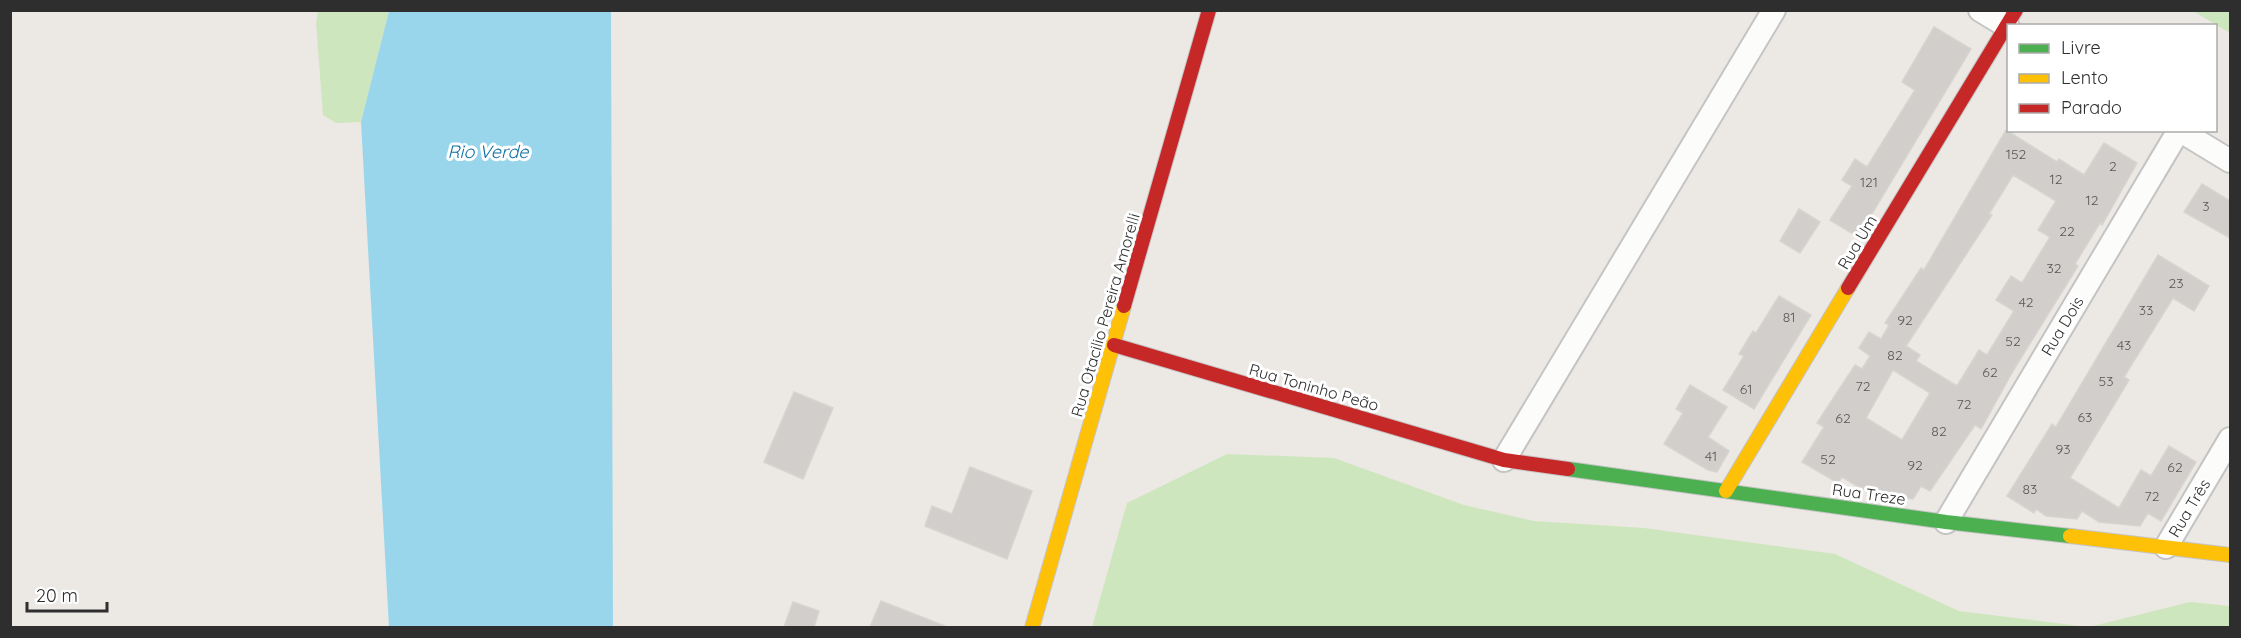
<svg xmlns="http://www.w3.org/2000/svg" width="2241" height="638" font-family="Quicksand,sans-serif">
<style>
.green{fill:#cee6be}
.water{fill:#99d6ec}
.building{fill:#d1cecb;stroke:#d7d4d0;stroke-width:1.5;fill-rule:evenodd}
.lines{fill:none;stroke-linecap:round;stroke-linejoin:round}
.street-casing{stroke:#c5c4c5;stroke-width:26}
.fast-casing{stroke:#c5c4c5;stroke-width:16}
.slow-casing{stroke:#c5c4c5;stroke-width:16}
.jam-casing{stroke:#c5c4c5;stroke-width:16}
.street{stroke:#fcfcfb;stroke-width:22}
.fast{stroke:#4caf50;stroke-width:14}
.slow{stroke:#ffc107;stroke-width:14}
.jam{stroke:#c62828;stroke-width:14}
.labels{text-anchor:middle;stroke-width:6;stroke-linejoin:round;paint-order:stroke}
.number-label{font-size:14px;fill:#585857}
.street-label{font-size:16px;fill:#2e2e2e;stroke:#fff}
.water-label{font-size:18px;font-style:italic;fill:#0d6fa3;stroke:#fff}
</style>
<rect width="100%" height="100%" fill="#ece8e4"/>
<g class="green">
<polygon points="318,11 389,11 361,122 336,123 323,115 316,23"/>
<polygon points="2193,11 2230,11 2230,33"/>
<polygon points="1227,454 1334,458 1464,505 1534,521 1644,528 1835,554 1959,611 2088,627 1092,627 1127,503"/>
<polygon points="2190,602 2230,606 2230,627 2089,627"/>
</g>
<polygon class="water" points="389,11 611,11 613,627 389,627 361,122"/>
<g class="building">
<polygon points="1934,27 1971,49 1858,237 1830,220 1852,186 1842,180 1855,159 1867,167 1915,90 1902,82"/>
<path d="M2006 130 2057 162 2059 159 2084 175 2104 143 2137 163 2102 225 2100 223 2075 264 2078 266 2013 371 1981 429 1975 425 1930 491 1921 486 1913 499 1869 493 1842 477 1838 483 1802 462 1824 427 1817 423 1855 365 1862 369 1870 356 1859 348 1869 332 1881 339 1889 325 1885 323 1921 268 1924 270ZM2013 175 2056 201 2038 230 2050 237 2022 283 2011 276 1996 300 2014 311 1987 355 1979 350 1957 386 1916 361 1920 355 1906 346 1992 215 1989 214ZM1893 370 1930 393 1902 440 1866 418Z"/>
<polygon points="2202,184 2230,201 2230,238 2184,212"/>
<polygon points="1799,209 1820,222 1800,253 1780,241"/>
<polygon points="2158,255 2209,286 2194,311 2173,298 2124,377 2129,380 2070,478 2119,508 2141,470 2151,476 2169,446 2196,462 2161,521 2148,513 2140,526 2099,522 2082,511 2077,519 2046,516 2036,509 2034,513 2007,496 2052,424 2056,427"/>
<polygon points="1779,296 1811,315 1754,409 1723,390 1744,356 1739,354 1753,331 1756,333"/>
<polygon points="1690,385 1727,407 1708,437 1729,451 1717,472 1708,470 1664,444 1683,413 1676,409"/>
<polygon points="794,392 833,408 803,479 764,462"/>
<polygon points="970,467 1032,491 1007,559 925,526 932,506 952,514"/>
<polygon points="881,601 945,626 945,627 870,627"/>
<polygon points="793,602 819,611 814,627 784,627"/>
</g>
<g class="lines">
<defs>
<g id="street">
<polyline points="1980,10 2008,27"/>
<polyline points="1504,460 1774,10"/>
<polyline points="1946,522 2179,130 2230,161"/>
<polyline points="2166,547 2230,439"/>
</g>
<polyline id="fast" points="1568,469 1946,522 2070,536"/>
<g id="slow">
<polyline points="1726,491 1848,288"/>
<polyline points="2070,536 2230,555"/>
<polyline points="1032,628 1124,306"/>
</g>
<g id="jam">
<polyline points="1848,288 2016,10"/>
<polyline points="1124,306 1209,10"/>
<polyline points="1114,345 1504,460 1568,469"/>
</g>
</defs>
<use href="#street" class="street-casing"/>
<use href="#fast" class="fast-casing"/>
<use href="#slow" class="slow-casing"/>
<use href="#jam" class="jam-casing"/>
<use href="#street" class="street"/>
<use href="#fast" class="fast"/>
<use href="#slow" class="slow"/>
<use href="#jam" class="jam"/>
</g>
<g class="labels">
<g class="number-label">
<text x="2016" y="159">152</text>
<text x="2113" y="171">2</text>
<text x="2056" y="184">12</text>
<text x="1869" y="187">121</text>
<text x="2092" y="205">12</text>
<text x="2206" y="211">3</text>
<text x="2067" y="236">22</text>
<text x="2054" y="273">32</text>
<text x="2176" y="288">23</text>
<text x="2026" y="307">42</text>
<text x="2146" y="315">33</text>
<text x="1789" y="322">81</text>
<text x="1905" y="325">92</text>
<text x="2013" y="346">52</text>
<text x="2124" y="350">43</text>
<text x="1895" y="360">82</text>
<text x="1990" y="377">62</text>
<text x="2106" y="386">53</text>
<text x="1863" y="391">72</text>
<text x="1746" y="394">61</text>
<text x="1964" y="409">72</text>
<text x="2085" y="422">63</text>
<text x="1843" y="423">62</text>
<text x="1939" y="436">82</text>
<text x="2063" y="454">93</text>
<text x="1711" y="461">41</text>
<text x="1828" y="464">52</text>
<text x="1915" y="470">92</text>
<text x="2175" y="472">62</text>
<text x="2030" y="494">83</text>
<text x="2152" y="501">72</text>
</g>
<g class="street-label">
<text transform="translate(1857 242) rotate(-59)" y="6">Rua Um</text>
<text transform="translate(1105 315) rotate(-74)" y="6">Rua Otacilio Pereira Amorelli</text>
<text transform="translate(2062 326) rotate(-59)" y="6">Rua Dois</text>
<text transform="translate(1314 387) rotate(16)" y="6">Rua Toninho Peão</text>
<text transform="translate(1869 494) rotate(8)" y="6">Rua Treze</text>
<text transform="translate(2189 508) rotate(-59)" y="6">Rua Três</text>
</g>
<g class="water-label">
<text x="488" y="158">Rio Verde</text>
</g>
</g>
<rect width="2241" height="638" fill="none" stroke="#2e2e2e" stroke-width="24"/>
<rect x="2007" y="24" width="210" height="108" fill="#ffffff" stroke="#ababab" stroke-width="1.5"/>
<rect x="2019" y="44" width="30" height="9" fill="#4caf50" stroke="#ababab" stroke-width="1.5"/>
<text x="2061" y="54" font-size="18" fill="#2e2e2e">Livre</text>
<rect x="2019" y="74" width="30" height="9" fill="#ffc107" stroke="#ababab" stroke-width="1.5"/>
<text x="2061" y="84" font-size="18" fill="#2e2e2e">Lento</text>
<rect x="2019" y="104" width="30" height="9" fill="#c62828" stroke="#ababab" stroke-width="1.5"/>
<text x="2061" y="114" font-size="18" fill="#2e2e2e">Parado</text>
<path d="M27 602v9h80v-9" fill="none" stroke="#2e2e2e" stroke-width="3"/>
<text x="36" y="602" font-size="18" fill="#2e2e2e" stroke="#ffffff" stroke-width="4.5" paint-order="stroke">20 m</text>
</svg>
